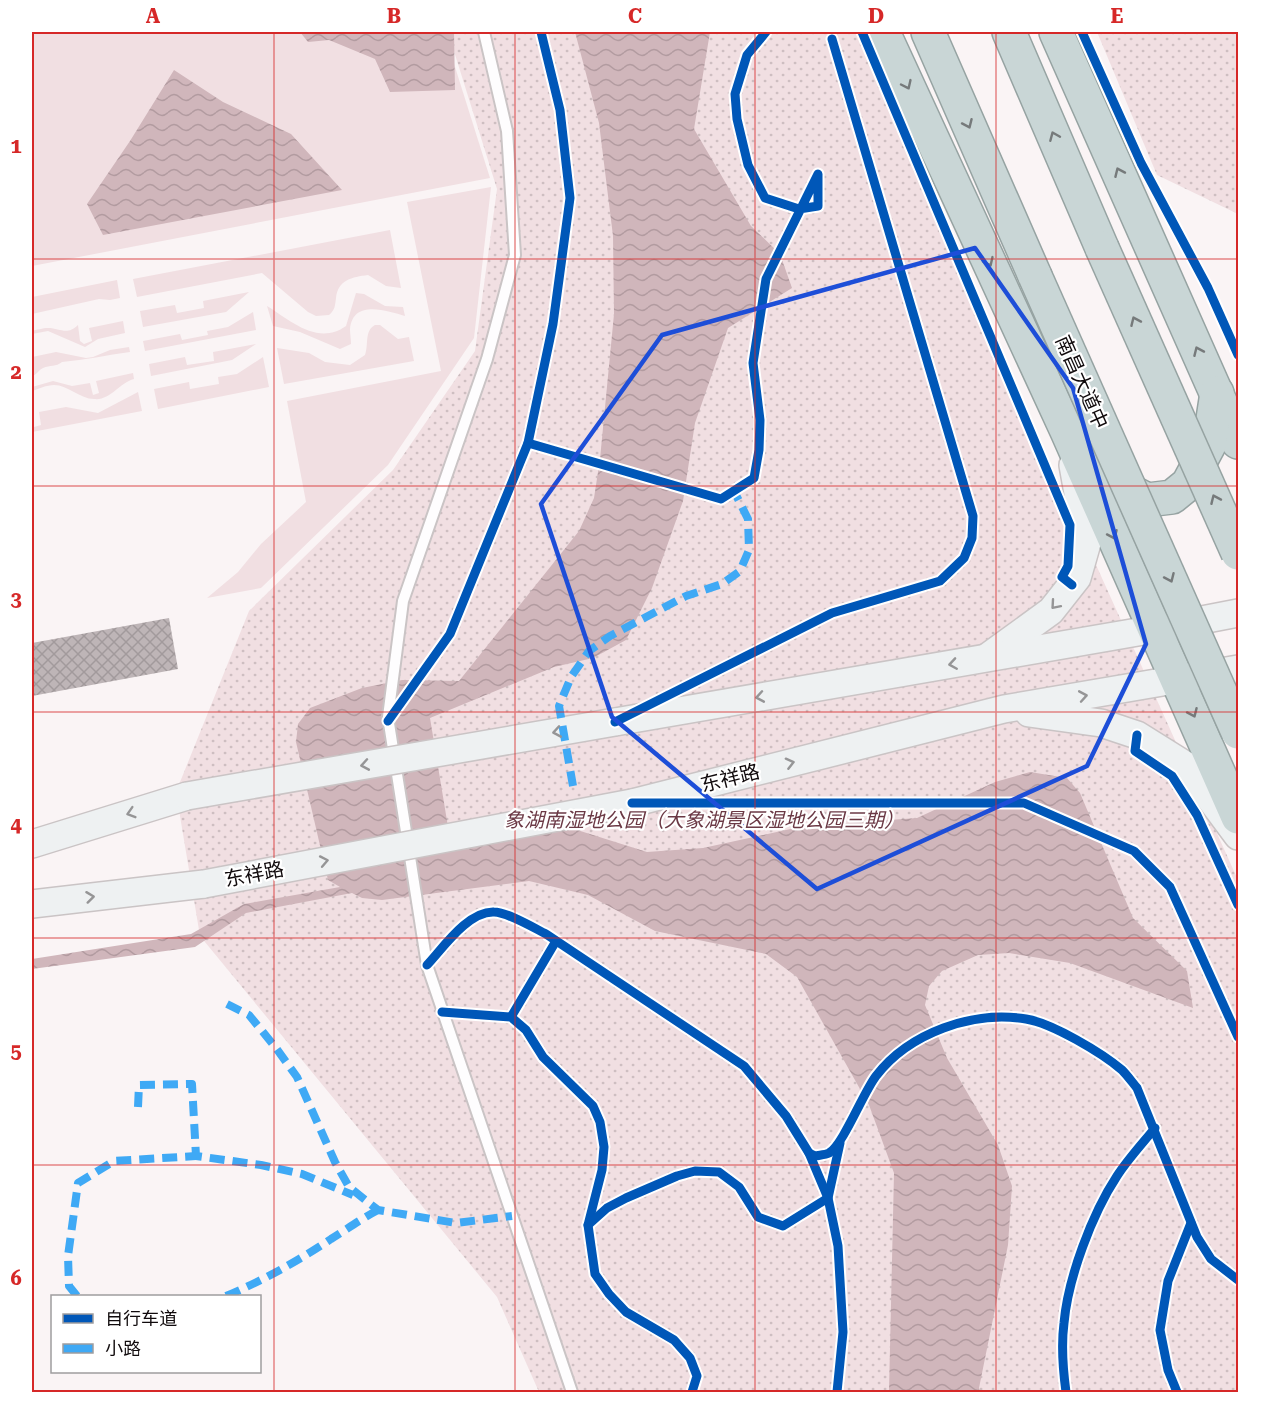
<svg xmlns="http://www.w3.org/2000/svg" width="1270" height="1424" font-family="'Roboto Serif','Noto Sans SC',serif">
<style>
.grass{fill:#f1dfe2}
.park{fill:url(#park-dots)}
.water{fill:url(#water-waves)}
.building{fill:url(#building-cross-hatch)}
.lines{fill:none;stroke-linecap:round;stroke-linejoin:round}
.lane-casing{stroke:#cac4c5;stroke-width:14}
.secondary-casing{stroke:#cac4c5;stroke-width:30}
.highway-casing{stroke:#96a3a2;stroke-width:36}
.lane{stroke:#fefdfe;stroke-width:10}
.secondary{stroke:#eef1f2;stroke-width:27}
.highway{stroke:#c9d6d6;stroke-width:33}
.secondary-bridge-casing{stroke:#cac4c5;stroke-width:30;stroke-linecap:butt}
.highway-bridge-casing{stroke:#96a3a2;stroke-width:36;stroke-linecap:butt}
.secondary-bridge{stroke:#eef1f2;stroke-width:27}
.highway-bridge{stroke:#c9d6d6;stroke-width:33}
.quiet{stroke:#3fa9f5;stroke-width:8;stroke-dasharray:15 8;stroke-linecap:butt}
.cycleway-casing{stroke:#fff;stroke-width:13}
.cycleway{stroke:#0057b8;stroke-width:9}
.oneway{stroke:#767a7b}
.oneway2{stroke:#959596}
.marked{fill:none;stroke:#1d4ed8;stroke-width:4.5;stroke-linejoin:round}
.grid{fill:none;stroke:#d62828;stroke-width:1.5;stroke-opacity:0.55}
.labels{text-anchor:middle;stroke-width:4.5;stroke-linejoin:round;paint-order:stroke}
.street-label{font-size:20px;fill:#100a0c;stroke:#fff}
.park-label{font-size:20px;font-style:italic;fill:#6b3945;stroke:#fff}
.neatline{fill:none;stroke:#d62828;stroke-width:2}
.grid-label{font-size:20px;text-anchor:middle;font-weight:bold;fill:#d62828}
</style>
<defs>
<pattern id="park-dots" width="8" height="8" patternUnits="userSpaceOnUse" patternTransform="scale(1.5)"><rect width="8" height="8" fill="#f1dfe2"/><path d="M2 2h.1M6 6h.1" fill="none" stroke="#cebec1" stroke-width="1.8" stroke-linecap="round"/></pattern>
<pattern id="water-waves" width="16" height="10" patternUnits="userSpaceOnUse" patternTransform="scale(1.5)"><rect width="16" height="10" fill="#d0b6bb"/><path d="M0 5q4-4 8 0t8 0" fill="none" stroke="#b29ba0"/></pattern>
<pattern id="building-cross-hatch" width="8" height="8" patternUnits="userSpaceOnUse" patternTransform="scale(1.5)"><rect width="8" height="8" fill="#beb5b7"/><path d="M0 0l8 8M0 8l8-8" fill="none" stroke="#a29a9c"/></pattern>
</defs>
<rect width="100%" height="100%" fill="#faf4f5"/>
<g class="grass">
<polygon points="32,32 444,32 490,178 32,266"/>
<polygon points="491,187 474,338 388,465 261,588 207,598 238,572 261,544 306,502 287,401 441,371 407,202"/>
<path d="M390 230 401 288 386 286 368 275C352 277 338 280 336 298 335 306 335 310 329 315L316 316 308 312 262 273 137 297 133 279Z"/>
<polygon points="117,280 120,298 110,300 99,299 32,314 32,297"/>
<polygon points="249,292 226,312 143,327 140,311 175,305 177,313 204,308 203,301"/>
<path d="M356 293 364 294 385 306 403 307 405 316C387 311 353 299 350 329 350 334 351 339 351 344L340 349 300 332 273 326 267 306C291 321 318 346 346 326Z"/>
<polygon points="253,312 256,330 145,351 143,341 180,334 182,340 208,335 207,331 228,327"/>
<path d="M123 321 125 333 98 339 85 347 48 331 32 334V331C36 330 43 328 48 328 60 328 67 336 78 325L80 341 84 344 92 341 89 328Z"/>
<path d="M375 325H380L398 339 409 337 414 361 284 384 277 348 309 353 325 362 350 365 365 355C369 344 364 331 375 325Z"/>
<polygon points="256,344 232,360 151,376 149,364 185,357 187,365 214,361 213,352"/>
<path d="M129 347 130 352C107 355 85 360 62 362 56 367 50 365 43 368 38 370 37 375 32 376L33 373 32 357 56 352 86 358 93 357 110 350Z"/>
<polygon points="263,357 269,387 158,409 154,389 189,382 190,389 219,384 218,377 237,374"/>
<path d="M133 373 134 379C119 383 110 401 94 399 80 399 68 385 54 385 47 385 38 389 32 391V387L53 381 72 386 90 383 93 395 99 393 96 381Z"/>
<polygon points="138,392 142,411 32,432 32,415 34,427 41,425 39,412 66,407 98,413"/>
</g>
<g class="park">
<polygon points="448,32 856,32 1238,880 1238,1392 539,1392 497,1297 200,936 176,792 249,611 393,470 475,351 497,189"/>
<polygon points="1097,32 1238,32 1238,214 1157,175"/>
</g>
<g class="water">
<polygon points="300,32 454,32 455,90 390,92 375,59 329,40 308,42"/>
<polygon points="575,32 710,32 694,129 751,226 780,254 792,288 728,328 695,423 683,501 652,588 626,640 593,658 554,667 430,718 451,845 574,829 647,852 703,848 804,826 917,818 995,782 1030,772 1067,778 1080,793 1133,918 1187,971 1193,1008 1070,963 1009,953 978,955 942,971 929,986 925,1005 947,1058 998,1145 1012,1186 1008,1245 979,1388 980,1392 889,1392 894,1173 869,1105 797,977 766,954 655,931 588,895 529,881 382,900 362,898 352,893 246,913 195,947 32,969 32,959 191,934 244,904 340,887 328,880 296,742 298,724 310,708 362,688 402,680 459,681 579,531 594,498 600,459 614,314 613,236 599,123"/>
<polygon points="174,70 223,102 291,134 342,190 103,235 87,204 130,141"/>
</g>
<polygon class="building" points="169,618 178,669 32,696 32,643"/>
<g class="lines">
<defs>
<polyline id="lane" points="484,32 507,131 515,255 487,359 403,601 388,717 427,965 572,1392"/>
<g id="secondary">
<polyline points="989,656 1051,611 1077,578 1087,543 1073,465"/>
<polyline points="1029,713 1101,723 1137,735 1185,765 1238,836"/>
<polyline points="615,722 1155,629 1238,613"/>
<polyline points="632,803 1004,709 1238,669"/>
<polyline points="32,844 187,796"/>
<polyline points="32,904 204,884"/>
</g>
<g id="highway">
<polyline points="883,32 1067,431 1238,817"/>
<polyline points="928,32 1035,276"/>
<polyline points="1009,32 1102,248"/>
<polyline points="1056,32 1238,442"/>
<polyline points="1114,480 1120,486 1147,500 1172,497 1188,484 1209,445 1217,393"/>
</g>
</defs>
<use href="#lane" class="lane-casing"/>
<use href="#secondary" class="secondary-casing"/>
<use href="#highway" class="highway-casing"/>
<use href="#lane" class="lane"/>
<use href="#secondary" class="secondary"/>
<use href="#highway" class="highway"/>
<defs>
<g id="secondary-bridge">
<polyline points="187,796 615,722"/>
<polyline points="204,884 632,803"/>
</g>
<g id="highway-bridge">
<polyline points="1102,248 1238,553"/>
<polyline points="1035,276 1238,732"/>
</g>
</defs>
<use href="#secondary-bridge" class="secondary-bridge-casing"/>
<use href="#highway-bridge" class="highway-bridge-casing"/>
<use href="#secondary-bridge" class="secondary-bridge"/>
<use href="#highway-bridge" class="highway-bridge"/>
<g class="quiet">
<polyline points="573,786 559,706 571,677 589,651 610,636 686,596 722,584 740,571 749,550 748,519 734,491"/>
<polyline points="227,1004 249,1015 276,1048 297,1077 335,1162 349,1187 378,1210 456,1223 512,1216"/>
<polyline points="138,1107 139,1085 192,1084 196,1156 261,1165 302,1174 353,1195"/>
<polyline points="77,1296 69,1286 68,1256 78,1183 114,1161 196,1156"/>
<path d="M226 1296C262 1281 298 1261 331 1239 347 1229 361 1219 378 1210"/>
</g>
<defs>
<g id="cycleway">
<polyline points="862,32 1070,525 1068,566 1062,577 1072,585"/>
<polyline points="1082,32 1141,163 1208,288 1238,355"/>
<polyline points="528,443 721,499 754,478 759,450 760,420 753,363 766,279 818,174 818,206 799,209 765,198 748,165 737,119 735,94 747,55 766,32"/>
<polyline points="388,721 450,634 528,443 553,324 570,198 560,110 541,32"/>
<polyline points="615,722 832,613 940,581 964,558 972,538 973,516 832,39"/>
<polyline points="1137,735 1135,751 1172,776 1197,815 1238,905"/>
<polyline points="632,803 1024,803 1134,851 1170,887 1238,1037"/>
<path d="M427 965C443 948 468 911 494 912 507 912 534 928 546 934L744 1066 786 1116 809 1153 828 1198 838 1246 843 1332 837 1392"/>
<polyline points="442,1012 511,1017 526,1030 543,1057 593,1106 600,1122 604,1147 602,1170 588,1225 595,1274 609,1294 626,1312 674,1340 690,1358 697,1376 692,1392"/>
<polyline points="511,1017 556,941"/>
<path d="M809 1153 815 1156C819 1155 825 1155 829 1153 843 1145 863 1093 876 1076 909 1033 973 1010 1026 1019 1052 1023 1102 1053 1122 1070 1127 1075 1132 1082 1137 1088L1197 1237 1211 1259 1238 1280"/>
<polyline points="588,1225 607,1208 626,1198 677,1176 695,1171 719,1172 739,1187 758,1217 783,1226 828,1198 840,1143"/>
<path d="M1066 1392C1063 1370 1061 1346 1064 1323 1068 1278 1092 1214 1117 1176 1128 1159 1142 1144 1155 1128"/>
<polyline points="1177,1392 1168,1370 1160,1330 1168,1281 1191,1223"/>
</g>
</defs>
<use href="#cycleway" class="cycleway-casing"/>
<use href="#cycleway" class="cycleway"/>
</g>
<defs><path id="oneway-chevron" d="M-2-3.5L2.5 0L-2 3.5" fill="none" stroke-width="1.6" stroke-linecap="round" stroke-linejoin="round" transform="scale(1.5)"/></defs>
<g class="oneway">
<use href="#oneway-chevron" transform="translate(907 85) rotate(65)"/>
<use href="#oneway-chevron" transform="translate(968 124) rotate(66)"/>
<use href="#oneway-chevron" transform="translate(1054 136) rotate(-113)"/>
<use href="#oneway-chevron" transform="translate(1119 172) rotate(-114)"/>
<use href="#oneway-chevron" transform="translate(989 262) rotate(65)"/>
<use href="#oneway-chevron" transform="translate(1135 321) rotate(-114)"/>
<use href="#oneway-chevron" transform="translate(1198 351) rotate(-114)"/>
<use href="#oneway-chevron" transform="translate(1215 499) rotate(-114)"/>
<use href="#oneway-chevron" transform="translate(1113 535) rotate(66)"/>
<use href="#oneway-chevron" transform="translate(1170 578) rotate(66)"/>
<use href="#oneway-chevron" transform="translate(1193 713) rotate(66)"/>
</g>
<g class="oneway2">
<use href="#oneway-chevron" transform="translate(1055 605) rotate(131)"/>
<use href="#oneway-chevron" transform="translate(953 664) rotate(171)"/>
<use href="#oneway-chevron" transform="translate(1083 696) rotate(-10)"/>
<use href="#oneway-chevron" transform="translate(760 697) rotate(170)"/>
<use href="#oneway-chevron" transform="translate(557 732) rotate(170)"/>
<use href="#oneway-chevron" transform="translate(790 763) rotate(-14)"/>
<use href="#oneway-chevron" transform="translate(365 765) rotate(170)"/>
<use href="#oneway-chevron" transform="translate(131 813) rotate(163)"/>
<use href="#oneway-chevron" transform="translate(324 861) rotate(-11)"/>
<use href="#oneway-chevron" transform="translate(90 897) rotate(-7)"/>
</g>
<path class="marked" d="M975 248 1073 388 1146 644 1087 766 817 889 612 717 541 504 662 335Z"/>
<path class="grid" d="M274 32V1392M515 32V1392M755 32V1392M996 32V1392M32 259H1238M32 486H1238M32 712H1238M32 938H1238M32 1165H1238"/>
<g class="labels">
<g class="street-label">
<text transform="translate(1082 382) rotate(66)" y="7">南昌大道中</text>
<text transform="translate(730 778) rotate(-14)" y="7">东祥路</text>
<text transform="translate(254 874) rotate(-11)" y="7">东祥路</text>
</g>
<g class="park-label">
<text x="704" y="827">象湖南湿地公园（大象湖景区湿地公园三期）</text>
</g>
</g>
<rect width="1270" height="1424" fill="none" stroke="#ffffff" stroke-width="66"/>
<rect x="51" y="1295" width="210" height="78" fill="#ffffff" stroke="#9f9d9e" stroke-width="1.5"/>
<rect x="63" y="1314" width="30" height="9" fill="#0057b8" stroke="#9f9d9e" stroke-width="1.5"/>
<text x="105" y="1325" font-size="18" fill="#100a0c">自行车道</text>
<rect x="63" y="1344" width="30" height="9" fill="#3fa9f5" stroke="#9f9d9e" stroke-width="1.5"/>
<text x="105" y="1355" font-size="18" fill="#100a0c">小路</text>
<rect x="33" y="33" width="1204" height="1358" class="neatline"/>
<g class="grid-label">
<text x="153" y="23">A</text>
<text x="394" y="23">B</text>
<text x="635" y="23">C</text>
<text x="876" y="23">D</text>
<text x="1117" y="23">E</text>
<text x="16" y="153">1</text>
<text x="16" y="379">2</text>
<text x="16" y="606">3</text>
<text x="16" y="832">4</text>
<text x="16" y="1058">5</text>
<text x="16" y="1285">6</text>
</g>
</svg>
